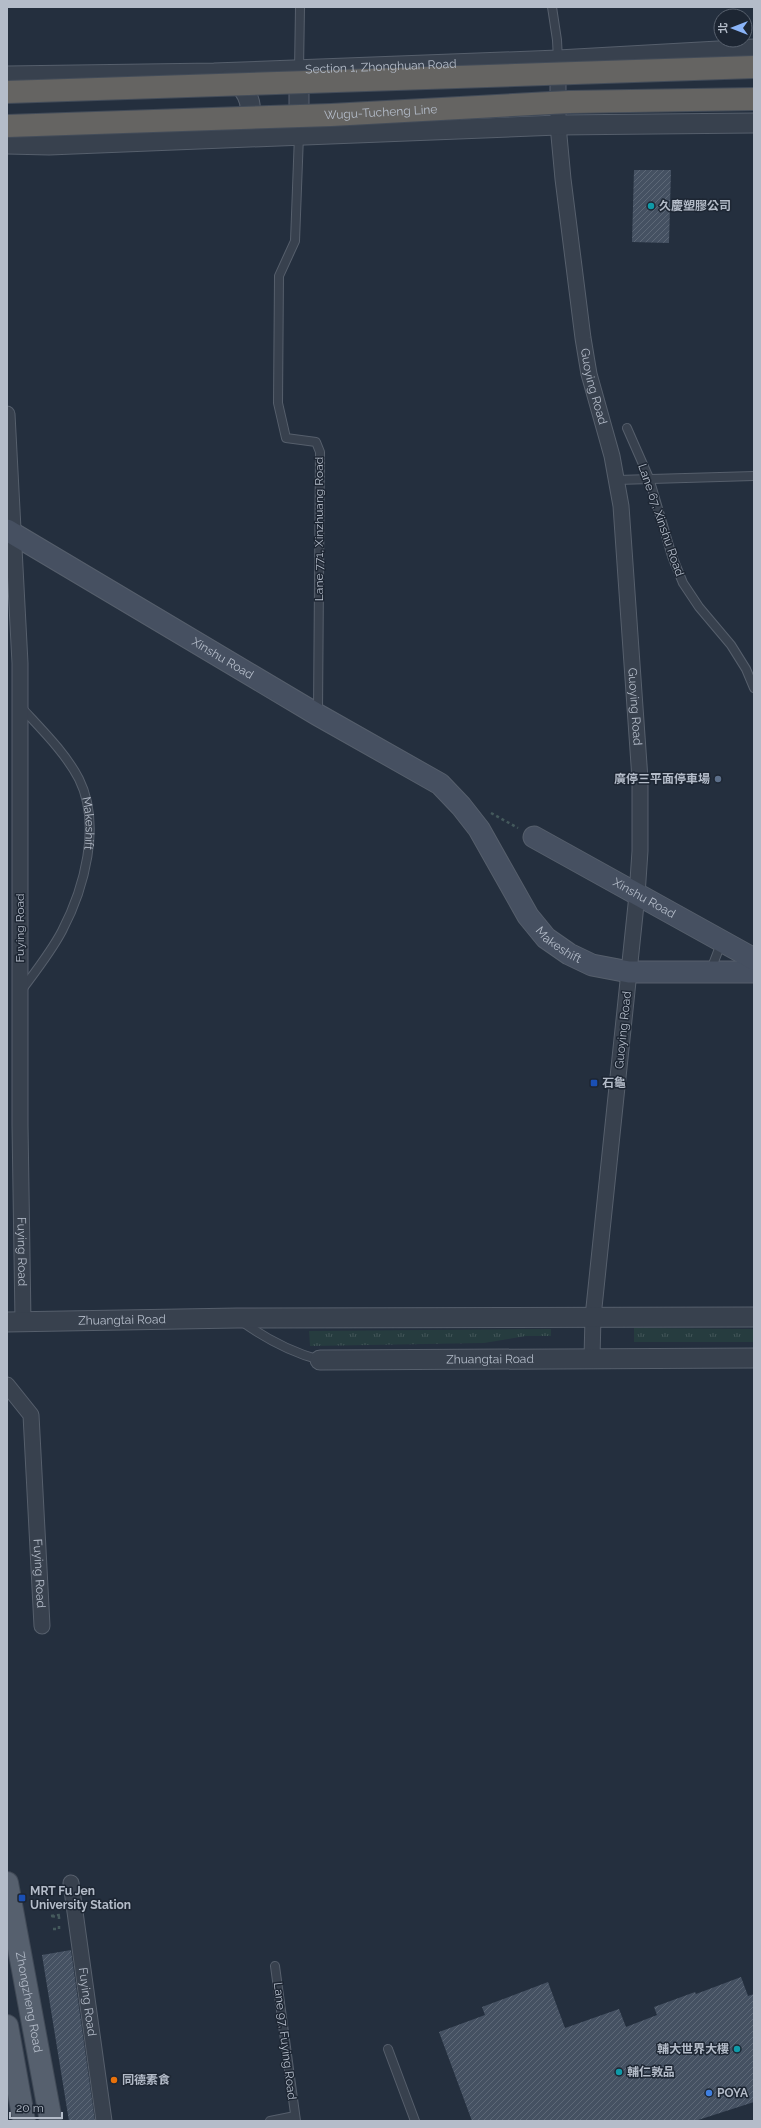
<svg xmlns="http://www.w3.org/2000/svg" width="761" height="2128" font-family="Raleway,'Noto Sans TC',sans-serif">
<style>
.grass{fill:url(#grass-tufts)}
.building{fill:url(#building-hatch)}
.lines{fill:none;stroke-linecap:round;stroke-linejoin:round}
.service-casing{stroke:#565f6c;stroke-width:10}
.minor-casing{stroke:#565f6c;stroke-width:17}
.tertiary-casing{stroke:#565f6c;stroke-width:21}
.secondary-casing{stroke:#565f6c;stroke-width:23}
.primary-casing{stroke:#414a57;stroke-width:24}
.path{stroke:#44595c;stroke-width:2.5;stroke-dasharray:3 3;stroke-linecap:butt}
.service{stroke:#38414e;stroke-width:8}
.minor{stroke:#38414e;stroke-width:15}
.tertiary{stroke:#38414e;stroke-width:19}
.secondary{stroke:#465061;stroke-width:21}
.primary{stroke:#56606e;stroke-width:22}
.trunk-bridge-casing{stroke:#434c59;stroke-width:24;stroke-linecap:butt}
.trunk-bridge{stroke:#656462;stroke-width:22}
.culture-dot{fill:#0f9aa8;stroke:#1d2633;stroke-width:1.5}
.service-dot{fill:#5c6f8a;stroke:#1d2633;stroke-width:1.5}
.transit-dot{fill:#1a4fb4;stroke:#1d2633;stroke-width:1.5}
.food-dot{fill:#e8710a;stroke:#1d2633;stroke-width:1.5}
.shop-dot{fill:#3f7fe0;stroke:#1d2633;stroke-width:1.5}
.labels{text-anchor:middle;stroke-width:3;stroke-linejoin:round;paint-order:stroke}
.street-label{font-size:12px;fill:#b4bcc9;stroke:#1d2633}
.poi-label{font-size:12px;font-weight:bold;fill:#b4bcc9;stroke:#1d2633;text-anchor:start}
</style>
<defs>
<pattern id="grass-tufts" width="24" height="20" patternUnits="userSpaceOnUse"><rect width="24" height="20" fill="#263c3f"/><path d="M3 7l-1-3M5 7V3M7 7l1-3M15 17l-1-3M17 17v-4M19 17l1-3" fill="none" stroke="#435659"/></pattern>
<pattern id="building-hatch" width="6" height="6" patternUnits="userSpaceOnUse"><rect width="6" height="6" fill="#455162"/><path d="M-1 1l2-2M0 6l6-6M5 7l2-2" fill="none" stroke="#5d6877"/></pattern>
</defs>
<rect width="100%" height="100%" fill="#242f3e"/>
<g class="grass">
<polygon points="634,1328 754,1329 754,1342 634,1342"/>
<polygon points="551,1329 551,1336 526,1336 484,1343 310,1346 309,1331"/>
</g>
<g class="building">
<polygon points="634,170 671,170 669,243 632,242"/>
<polygon points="71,1950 95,2121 69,2121 42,1955"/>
<polygon points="741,1977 748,1996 754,1994 754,2102 695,2121 472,2121 439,2032 485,2015 482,2007 548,1982 565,2028 619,2009 626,2027 657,2015 654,2007 695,1992 696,1994"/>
</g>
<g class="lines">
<defs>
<g id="service">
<polyline points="552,7 557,40 558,60"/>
<polyline points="299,70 300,7"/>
<polyline points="299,135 295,241 279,276 278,403 286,438 316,442 320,452 318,712"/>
<polyline points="627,428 649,478 672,556 683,583 699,607 731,645 746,669 754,688"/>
<polyline points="617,480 754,476"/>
<path id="s1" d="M20 706C41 729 65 752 79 779 102 825 84 889 62 931 51 952 35 972 21 991"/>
<polyline points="710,972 722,941"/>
<path d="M241 1321C266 1339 290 1352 320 1360"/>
<polyline points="275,1966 296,2121"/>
<polyline points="388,2049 415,2121"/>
<polyline points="270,2121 295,2116"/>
</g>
<g id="minor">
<path id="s2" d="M558 64V125L563 179 583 338 589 374 612 456 621 506 640 779V851L637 895 593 1317 592 1358"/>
<path id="s3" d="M7 414 20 663V1125L23 1321"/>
<path id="s4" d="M7 1385 31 1415 42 1626"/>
<path id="s5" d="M71 1883 104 2121"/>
</g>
<g id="tertiary">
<polyline points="299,70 299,131"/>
<path id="s6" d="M7 76 214 73 558 60 754 49"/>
<path d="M229 79C244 84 256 104 247 120 245 123 240 126 238 128"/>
<polyline points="7,144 49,145 558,125 754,123"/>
<path id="s7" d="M7 1322 237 1318 754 1317"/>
<path id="s8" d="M320 1360 754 1358"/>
</g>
<g id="secondary">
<path id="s9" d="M7 530 318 715 440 784 461 806 479 829 528 916 546 938 569 954 592 965 629 972H754"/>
<path id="s10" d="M534 837 754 959"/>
</g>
<g id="primary">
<path id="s11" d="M7 1883 51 2121"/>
<polyline points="7,2026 24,2121"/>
</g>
</defs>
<use href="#service" class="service-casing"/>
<use href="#minor" class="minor-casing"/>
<use href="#tertiary" class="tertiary-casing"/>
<use href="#secondary" class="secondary-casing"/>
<use href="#primary" class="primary-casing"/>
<g class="path">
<polyline points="491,813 518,828"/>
<polyline points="59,1919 59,1917 50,1916 60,1915"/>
<polyline points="53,1929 59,1929 59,1926"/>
</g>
<use href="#service" class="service"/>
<use href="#minor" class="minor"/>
<use href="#tertiary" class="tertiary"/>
<use href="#secondary" class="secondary"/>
<use href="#primary" class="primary"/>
<defs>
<g id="trunk-bridge">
<polyline points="7,92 754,67"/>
<path id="s12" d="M7 126 331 115 569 102 754 99"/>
</g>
</defs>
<use href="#trunk-bridge" class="trunk-bridge-casing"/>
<use href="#trunk-bridge" class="trunk-bridge"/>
</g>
<g class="culture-dot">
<circle cx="651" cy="206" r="4"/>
<circle cx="737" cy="2049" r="4"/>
<circle cx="619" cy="2072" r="4"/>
</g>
<circle class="service-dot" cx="718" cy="779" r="4"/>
<g class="transit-dot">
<rect x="590" y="1079" width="8" height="8" rx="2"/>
<rect x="18" y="1894" width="8" height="8" rx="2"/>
</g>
<circle class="food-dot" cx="114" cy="2080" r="4"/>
<circle class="shop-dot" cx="709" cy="2093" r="4"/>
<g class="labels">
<g class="street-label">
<text dy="4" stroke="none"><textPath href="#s6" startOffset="374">Section 1, Zhonghuan Road</textPath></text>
<text dy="4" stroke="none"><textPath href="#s12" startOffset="374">Wugu-Tucheng Line</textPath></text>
<text dy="4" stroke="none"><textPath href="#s2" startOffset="325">Guoying Road</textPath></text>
<text transform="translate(661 520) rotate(71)" y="4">Lane 67, Xinshu Road</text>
<text transform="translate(319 529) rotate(-90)" y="4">Lane 771, Xinzhuang Road</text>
<text dy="4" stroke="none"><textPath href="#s9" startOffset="251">Xinshu Road</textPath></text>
<text dy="4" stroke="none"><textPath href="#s2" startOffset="649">Guoying Road</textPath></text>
<text dy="4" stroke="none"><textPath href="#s1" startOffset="140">Makeshift</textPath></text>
<text dy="4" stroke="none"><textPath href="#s10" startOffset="126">Xinshu Road</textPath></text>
<text transform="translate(20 928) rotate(-90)" y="4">Fuying Road</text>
<text dy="4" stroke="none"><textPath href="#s9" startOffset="704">Makeshift</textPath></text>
<text transform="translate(623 1030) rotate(-84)" y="4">Guoying Road</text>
<text dy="4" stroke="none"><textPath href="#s3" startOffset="838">Fuying Road</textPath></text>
<text dy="4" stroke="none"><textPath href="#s7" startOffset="115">Zhuangtai Road</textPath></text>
<text dy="4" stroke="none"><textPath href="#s8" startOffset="170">Zhuangtai Road</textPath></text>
<text dy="4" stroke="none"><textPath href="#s4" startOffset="197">Fuying Road</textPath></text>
<text dy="4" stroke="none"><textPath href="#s11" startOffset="121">Zhongzheng Road</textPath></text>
<text dy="4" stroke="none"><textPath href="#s5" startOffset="120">Fuying Road</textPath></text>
<text transform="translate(285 2041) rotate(83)" y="4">Lane 97, Fuying Road</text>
</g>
<g class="poi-label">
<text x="659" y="210">久慶塑膠公司</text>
<text x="710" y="783" text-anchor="end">廣停三平面停車場</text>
<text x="602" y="1087">石龜</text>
<text x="30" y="1895">MRT Fu Jen<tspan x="30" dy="14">University Station</tspan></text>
<text x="729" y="2053" text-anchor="end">輔大世界大樓</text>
<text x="627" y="2076">輔仁敦品</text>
<text x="122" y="2084">同德素食</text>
<text x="717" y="2097">POYA</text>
</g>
</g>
<rect width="761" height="2128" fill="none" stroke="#b4bcc9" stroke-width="16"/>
<g transform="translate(733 28) rotate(270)"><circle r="19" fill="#1d2633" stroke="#59626f"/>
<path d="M0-3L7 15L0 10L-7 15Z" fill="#8ab4f8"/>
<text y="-6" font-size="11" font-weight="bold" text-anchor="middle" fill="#b4bcc9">北</text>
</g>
<path d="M10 2112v6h52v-6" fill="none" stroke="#b4bcc9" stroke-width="2"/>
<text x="16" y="2112" font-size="12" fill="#b4bcc9" stroke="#1d2633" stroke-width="3" paint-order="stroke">20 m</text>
</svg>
